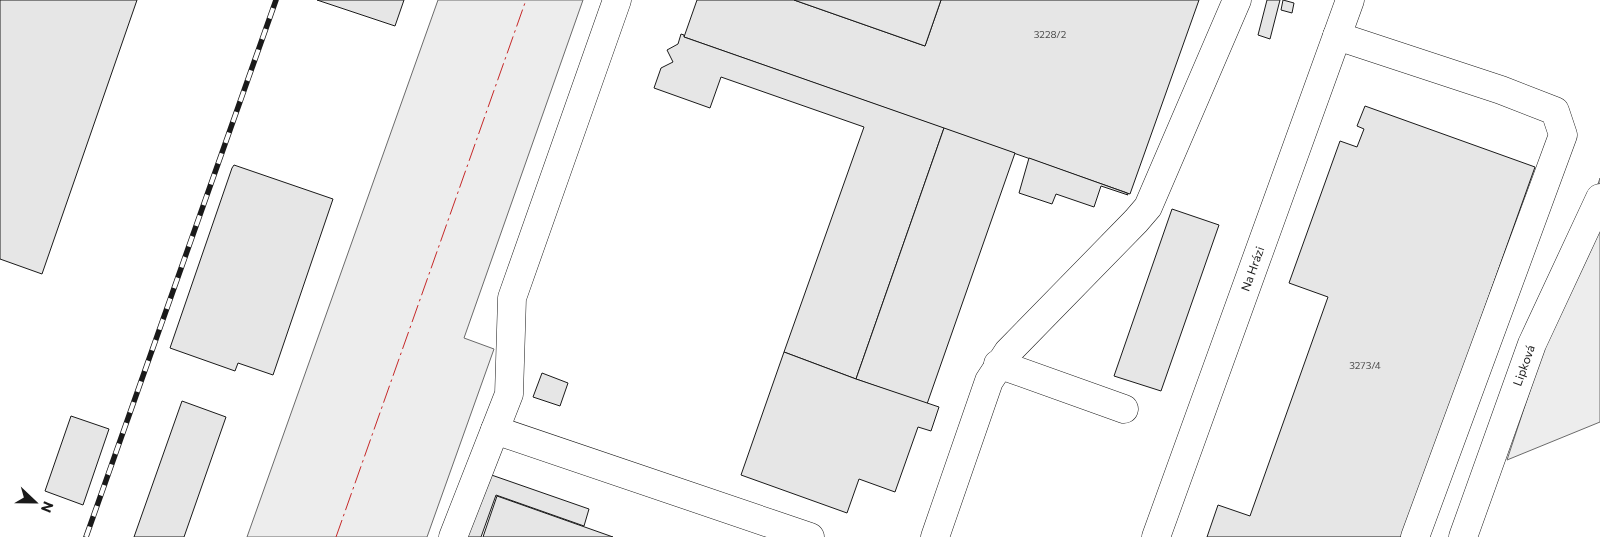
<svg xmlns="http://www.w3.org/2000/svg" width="1600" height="537" font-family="Commissioner,sans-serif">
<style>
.built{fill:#ededed;stroke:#6a6a6a}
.building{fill:#e6e6e6;stroke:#1a1a1a}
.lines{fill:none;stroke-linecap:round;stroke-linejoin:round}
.minor-casing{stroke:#1a1a1a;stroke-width:29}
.minor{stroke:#fff;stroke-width:28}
.rail-casing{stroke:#1a1a1a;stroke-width:5.5}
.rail{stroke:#fff;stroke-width:4;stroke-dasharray:11;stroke-linecap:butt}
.power{stroke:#c62828;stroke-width:1;stroke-dasharray:18 4 2.5 4;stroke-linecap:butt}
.labels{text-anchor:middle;stroke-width:4;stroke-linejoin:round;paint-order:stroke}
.number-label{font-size:10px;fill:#4d4d4d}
.street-label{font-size:12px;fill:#1a1a1a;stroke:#fff}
</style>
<rect width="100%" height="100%" fill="#fff"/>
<g class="built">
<polygon points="438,0 583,0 464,338 494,349 427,537 247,537"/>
<polygon points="1600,178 1600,422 1507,460"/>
</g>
<g class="building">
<polygon points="0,0 137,0 42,274 0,259"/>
<polygon points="317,0 404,0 395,26"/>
<polygon points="697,0 794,0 925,46 941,0 1199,0 1130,194 684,37"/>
<polygon points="794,0 941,0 925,46"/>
<polygon points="1267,0 1280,0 1270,39 1258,35"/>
<polygon points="1283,0 1294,3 1292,13 1281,10"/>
<polygon points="681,34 684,35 684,37 944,128 856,379 784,352 864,127 721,77 710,108 654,88 661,68 673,62 667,50 678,44"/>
<polygon points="1365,106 1535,167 1403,537 1207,537 1218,505 1250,516 1328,297 1289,283 1340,141 1357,147 1364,129 1357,126"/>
<polygon points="944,128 1015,153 927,404 856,379"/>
<polygon points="1029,158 1127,193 1128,195 1101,186 1094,207 1056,194 1052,204 1019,193"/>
<polygon points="234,165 333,199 273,375 238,363 235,371 170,348 232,168"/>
<polygon points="1172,209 1219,225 1161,391 1114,376"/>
<polygon points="784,352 856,379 939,407 931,431 918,427 895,492 859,479 847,513 741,475"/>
<polygon points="542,373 568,383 560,406 533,397"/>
<polygon points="182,401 226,417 184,537 134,537"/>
<polygon points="71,416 109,429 83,505 45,491"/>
<polygon points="480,471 589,509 584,526 496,495 481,537 457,537"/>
<polygon points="497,496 613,537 483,537"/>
</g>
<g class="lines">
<defs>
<g id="minor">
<polyline points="1337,36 1501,90 1555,111 1563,135 1415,537"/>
<polyline points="998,364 1124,409"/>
<polyline points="495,430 810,537"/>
<polyline points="453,537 509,394 512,298 617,0"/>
<polyline points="935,537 989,381 1008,352 1136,221 1148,207 1237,0"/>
<path id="s1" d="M1156 537 1350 0"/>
<path id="s2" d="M1463 537 1532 344 1600 198"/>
</g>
</defs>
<use href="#minor" class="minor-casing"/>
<use href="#minor" class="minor"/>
<defs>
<polyline id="rail" points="86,537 276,0"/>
</defs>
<use href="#rail" class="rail-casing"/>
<use href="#rail" class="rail"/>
<polyline class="power" points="336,537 526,0"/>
</g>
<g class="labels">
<g class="number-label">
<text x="1050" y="38">3228/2</text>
<text x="1365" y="369">3273/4</text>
</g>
<g class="street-label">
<text dy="4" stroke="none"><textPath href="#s1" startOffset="285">Na Hrázi</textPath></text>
<text dy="4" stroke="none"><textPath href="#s2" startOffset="182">Lipková</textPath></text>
</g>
</g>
<g transform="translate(35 502) rotate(112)" stroke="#ffffff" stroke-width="4" paint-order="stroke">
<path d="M0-4L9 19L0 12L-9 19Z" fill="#1a1a1a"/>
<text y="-8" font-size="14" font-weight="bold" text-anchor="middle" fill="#1a1a1a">N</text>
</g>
</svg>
